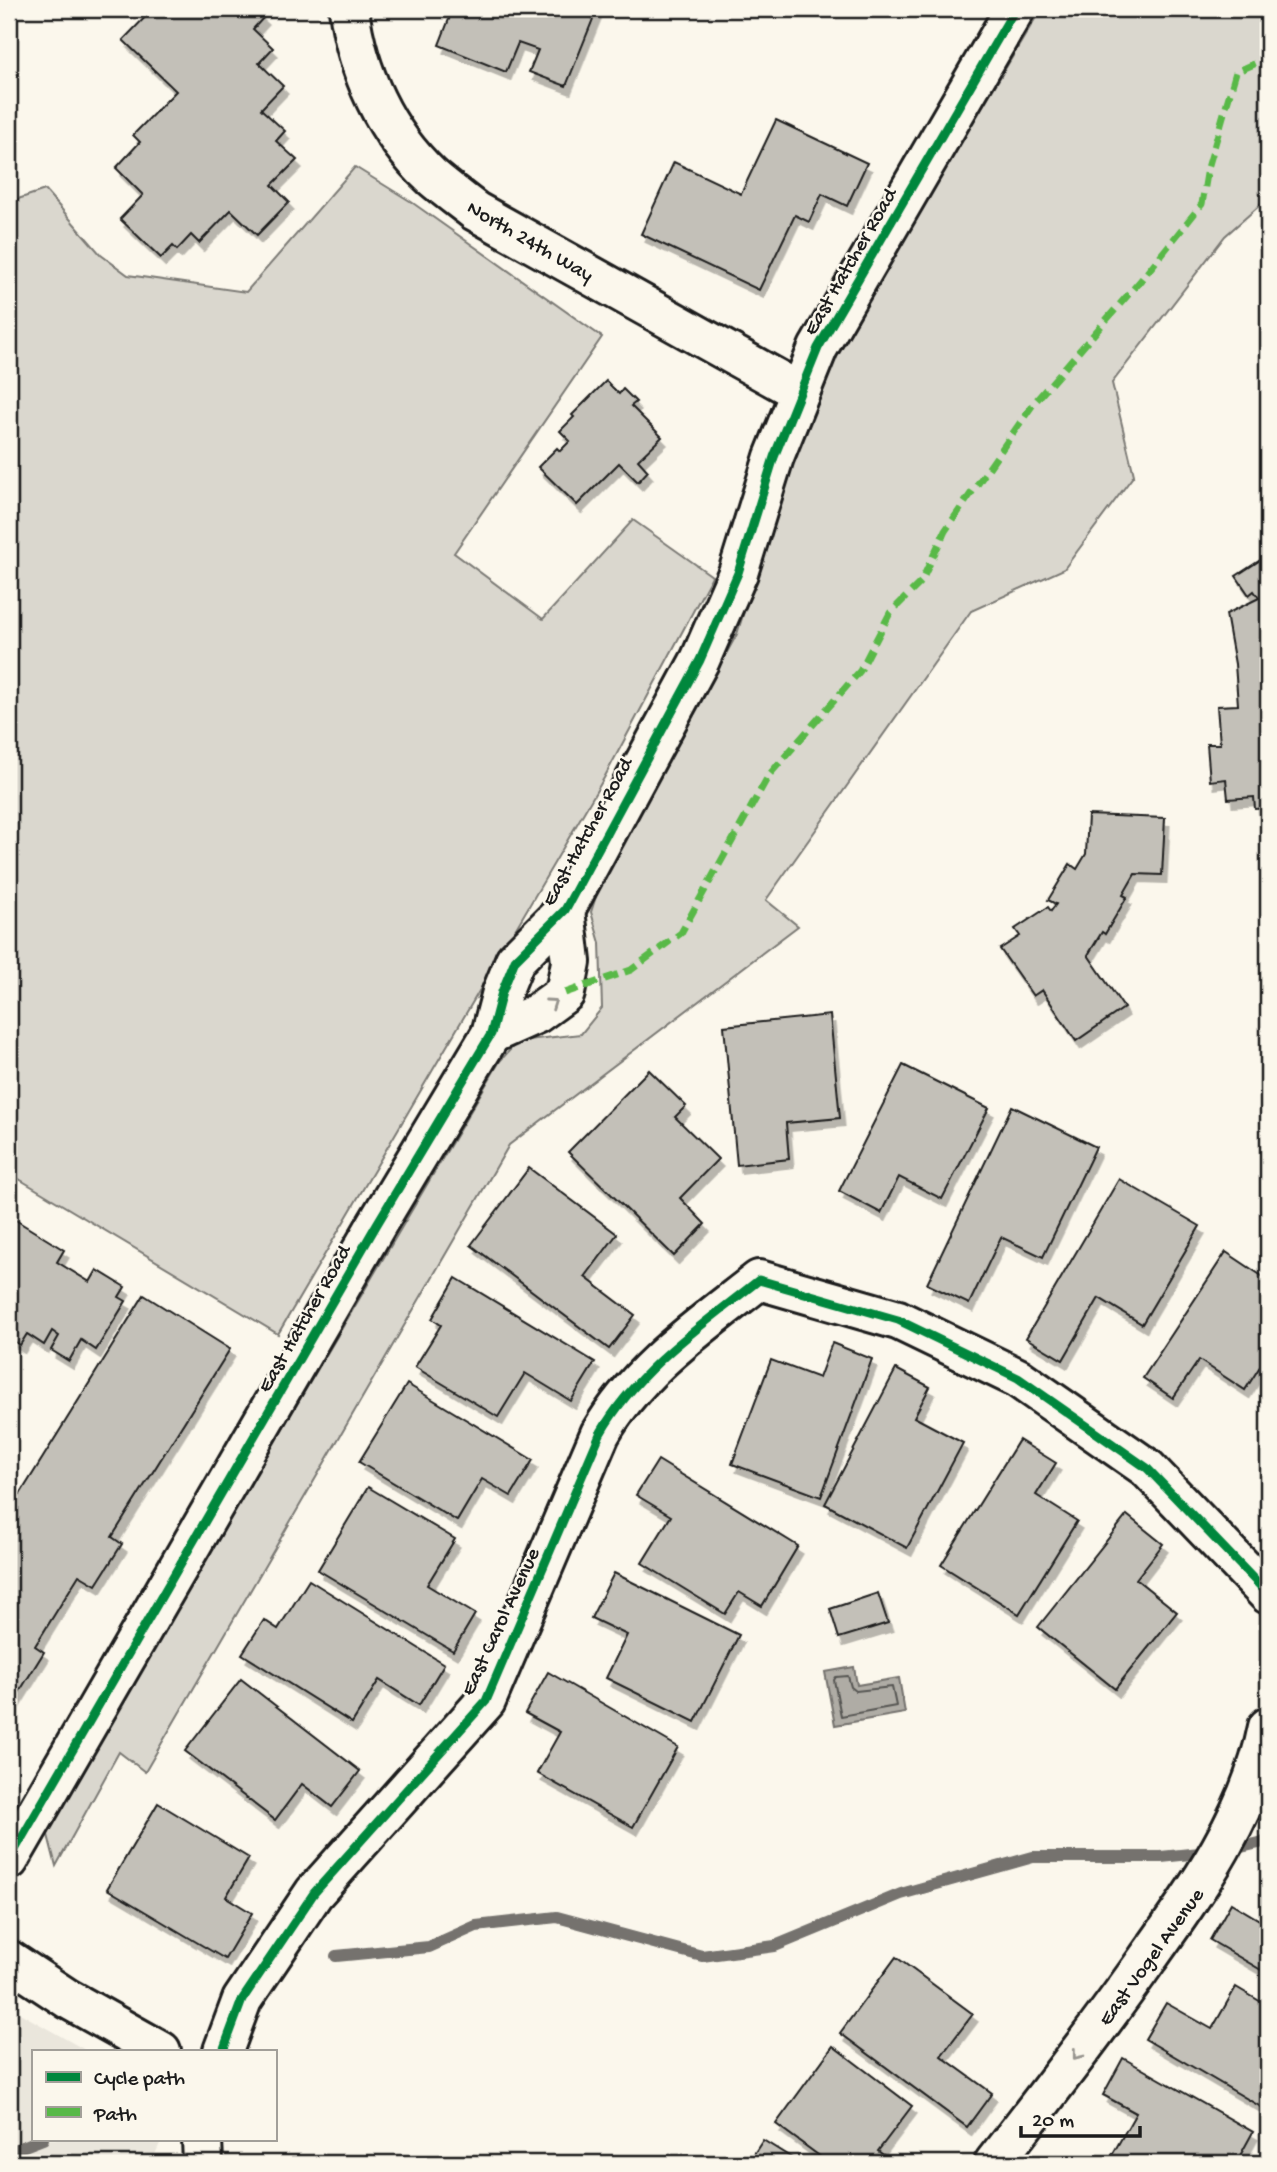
<svg xmlns="http://www.w3.org/2000/svg" width="1277" height="2172" font-family="'Gochi Hand',sans-serif">
<style>
.built{fill:#eae6dc}
.green{fill:#dad7ce;stroke:#7b7a75;stroke-width:2}
.water{fill:#afaca5;stroke:#74726e;stroke-width:2}
.lines{fill:none;stroke-linecap:round;stroke-linejoin:round}
.shore{stroke:#575653;stroke-width:2}
.stream{stroke:#74726e;stroke-width:12}
.building{fill:#c3c0b8;stroke:#1c1c1c;stroke-width:2;filter:url(#shadow)}
.minor-casing{stroke:#1c1c1c;stroke-width:44}
.minor{stroke:#fbf7ec;stroke-width:38}
.quiet{stroke:#58b947;stroke-width:7;stroke-dasharray:14 7;stroke-linecap:butt}
.cycleway-casing{stroke:#fbf7ec;stroke-width:13}
.cycleway{stroke:#00873e;stroke-width:9}
.oneway{stroke:#97948e}
.labels{text-anchor:middle;stroke-width:5;stroke-linejoin:round;paint-order:stroke}
.street-label{font-size:21px;fill:#1c1c1c;stroke:#fbf7ec}
</style>
<defs>
<filter id="shadow"><feDropShadow dx="4.5" dy="8" stdDeviation="0" flood-color="#0004"/></filter>
</defs>
<rect width="100%" height="100%" fill="#fbf7ec"/>
<filter id="ink" filterUnits="userSpaceOnUse"><feTurbulence type="fractalNoise" baseFrequency=".0143" numOctaves="2"/><feDisplacementMap in="SourceGraphic" scale="14" xChannelSelector="R" yChannelSelector="G"/><feConvolveMatrix kernelMatrix="1 2 1 2 8 2 1 2 1" color-interpolation-filters="sRGB"/></filter>
<g filter="url(#ink)">
<polygon class="built" points="9,2007 87,2051 33,2051 33,2139 162,2139 151,2163 9,2163"/>
<g class="green">
<polygon points="1041,9 1268,9 1268,198 1225,236 1112,383 1134,475 1064,569 971,611 766,900 798,926 509,1145 145,1772 119,1752 56,1866 48,1835 54,1815 500,1061 518,1041 581,1034 602,1008 600,943 591,912 601,881 737,634 805,415 839,346"/>
<polygon points="355,167 410,201 602,337 454,553 543,619 633,520 712,576 604,778 278,1334 9,1173 9,202 45,190 101,255 128,275 246,292"/>
</g>
<polygon class="water" points="854,1667 857,1685 899,1678 905,1713 835,1725 825,1672"/>
<g class="lines">
<polygon class="shore" points="848,1676 851,1687 856,1691 892,1687 896,1706 841,1716 834,1680 836,1677"/>
<g class="stream">
<polyline points="1228,1850 1268,1841"/>
<polyline points="336,1956 429,1947 476,1926 557,1917 702,1956 775,1946 901,1894 1033,1857 1161,1857 1210,1852"/>
<polyline points="9,2152 43,2139"/>
</g>
</g>
<g class="building">
<polygon points="153,9 255,9 264,17 253,29 273,48 259,63 283,86 261,109 285,131 276,141 297,160 272,185 289,202 257,235 231,210 199,243 191,235 177,250 173,246 161,258 120,219 143,195 116,168 140,142 133,135 176,91 123,40"/>
<polygon points="453,9 597,9 566,86 529,72 538,50 518,43 506,72 439,45"/>
<polygon points="776,120 867,163 847,206 822,194 809,222 795,215 759,290 641,234 674,162 741,194"/>
<polygon points="606,381 619,394 623,389 636,402 631,406 662,437 638,460 648,471 638,482 619,463 577,505 538,467 557,448 560,451 570,441 560,431 574,417 572,415"/>
<polygon points="1268,555 1268,808 1255,809 1254,797 1228,799 1226,779 1210,781 1207,744 1220,744 1217,706 1238,705 1235,664 1226,614 1259,598 1254,591 1249,595 1236,576"/>
<polygon points="1088,815 1165,818 1162,875 1135,874 1123,895 1127,897 1105,934 1102,932 1088,955 1124,1008 1076,1041 1042,990 1033,996 1000,949 1020,936 1015,929 1048,907 1051,911 1056,904 1048,900 1070,864 1077,869 1086,854"/>
<polygon points="830,1015 840,1118 786,1123 789,1159 737,1165 724,1026"/>
<polygon points="903,1065 989,1108 942,1199 899,1177 881,1213 839,1191"/>
<polygon points="649,1070 686,1106 675,1117 718,1159 680,1198 705,1224 674,1256 568,1152"/>
<polygon points="1012,1106 1096,1147 1043,1257 1001,1237 969,1304 927,1284"/>
<polygon points="529,1168 617,1234 585,1277 635,1315 609,1349 471,1245"/>
<polygon points="1119,1179 1200,1226 1142,1324 1099,1298 1063,1360 1026,1338"/>
<polygon points="14,1219 64,1250 57,1262 90,1282 97,1270 125,1287 119,1297 126,1301 96,1350 81,1340 69,1361 51,1350 59,1336 52,1331 44,1345 27,1334 20,1345 9,1338 9,1228"/>
<polygon points="1226,1252 1268,1280 1268,1354 1245,1390 1199,1360 1173,1398 1143,1378"/>
<polygon points="456,1278 595,1362 571,1401 525,1373 498,1417 415,1367 441,1325 432,1319"/>
<polygon points="144,1295 230,1349 112,1537 122,1544 96,1585 79,1575 35,1646 44,1652 13,1702 9,1700 9,1512"/>
<polygon points="832,1343 872,1359 821,1497 732,1464 771,1360 819,1378"/>
<polygon points="896,1369 930,1387 914,1417 963,1443 907,1548 825,1504"/>
<polygon points="407,1384 533,1460 511,1496 482,1479 457,1521 359,1462"/>
<polygon points="1019,1440 1056,1463 1036,1495 1077,1521 1019,1614 941,1565"/>
<polygon points="658,1460 798,1546 762,1606 739,1592 725,1614 642,1563 671,1516 636,1495"/>
<polygon points="368,1487 455,1539 427,1585 475,1614 453,1651 318,1570"/>
<polygon points="1127,1515 1163,1544 1136,1579 1177,1612 1115,1689 1038,1627"/>
<polygon points="614,1573 739,1635 695,1722 606,1678 627,1635 591,1618"/>
<polygon points="309,1580 444,1664 419,1705 379,1680 352,1723 242,1654 264,1620 278,1629"/>
<polygon points="878,1593 888,1623 839,1638 830,1609"/>
<polygon points="548,1672 678,1747 633,1827 537,1773 560,1732 525,1713"/>
<polygon points="241,1679 360,1771 332,1807 302,1784 275,1820 185,1751"/>
<polygon points="158,1803 249,1858 226,1897 252,1913 225,1959 107,1889"/>
<polygon points="1231,1903 1263,1922 1268,1913 1268,1974 1210,1940"/>
<polygon points="896,1957 973,2014 941,2056 992,2093 967,2127 840,2033"/>
<polygon points="1236,1987 1268,2006 1268,2111 1145,2039 1166,2003 1212,2029"/>
<polygon points="833,2046 912,2106 878,2151 894,2163 829,2163 776,2124"/>
<polygon points="1123,2058 1253,2132 1236,2163 1122,2163 1111,2157 1136,2113 1103,2095"/>
<polygon points="763,2140 800,2163 748,2163"/>
<polygon points="1058,2155 1073,2163 1053,2163"/>
</g>
<g class="lines">
<defs>
<g id="minor">
<path d="M349 9C357 72 385 133 432 177 446 189 461 200 475 211L800 392"/>
<polyline points="491,1034 536,1014 565,993 571,962 565,910"/>
<polyline points="9,1860 377,1224 491,1034 502,992 515,960 565,910 700,660 738,573 774,457 818,348 1015,9"/>
<polyline points="9,1960 68,1999 161,2051"/>
<path d="M223 2051 242 2000 314 1893 486 1701 600 1434C637 1369 701 1326 759 1280L898 1320 1018 1378 1147 1468 1268 1594"/>
<polyline points="202,2139 203,2163"/>
<path d="M994 2163C1047 2095 1099 2028 1148 1958 1198 1888 1251 1814 1268 1727"/>
</g>
</defs>
<use href="#minor" class="minor-casing"/>
<use href="#minor" class="minor"/>
<polyline class="quiet" points="565,993 631,970 681,933 769,775 860,671 890,613 921,582 945,531 1034,403 1141,280 1202,204 1208,168 1236,72 1268,58"/>
<defs>
<g id="cycleway">
<polyline points="9,1860 377,1224 491,1034 502,992 515,960 565,910 700,660 738,573 774,457 818,348 1015,9"/>
<path d="M223 2051 242 2000 314 1893 486 1701 600 1434C637 1369 701 1326 759 1280L898 1320 1018 1378 1147 1468 1268 1594"/>
</g>
</defs>
<use href="#cycleway" class="cycleway-casing"/>
<use href="#cycleway" class="cycleway"/>
</g>
<defs><path id="oneway-chevron" d="M-2-3.5L2.5 0L-2 3.5" fill="none" stroke-width="1.6" stroke-linecap="round" stroke-linejoin="round" transform="scale(1.75)"/></defs>
<g class="oneway">
<use href="#oneway-chevron" transform="translate(552 1003) rotate(-35)"/>
<use href="#oneway-chevron" transform="translate(1077 2055) rotate(128)"/>
</g>
</g>
<g class="labels">
<g class="street-label">
<text transform="translate(531 240) rotate(30)" y="7">North 24th Way</text>
<text transform="translate(849 261) rotate(-60)" y="7">East Hatcher Road</text>
<text transform="translate(586 831) rotate(-61)" y="7">East Hatcher Road</text>
<text transform="translate(303 1318) rotate(-60)" y="7">East Hatcher Road</text>
<text transform="translate(499 1621) rotate(-65)" y="7">East Carol Avenue</text>
<text transform="translate(1150 1956) rotate(-54)" y="7">East Vogel Avenue</text>
</g>
</g>
<rect width="1277" height="2172" fill="none" stroke="#fbf7ec" stroke-width="35"/>
<rect x="18" y="18" width="1242" height="2137" fill="none" stroke="#1c1c1c" stroke-width="2.5" filter="url(#ink)"/>
<rect x="32" y="2050" width="245" height="91" fill="#fbf7ec" stroke="#a29f99" stroke-width="2"/>
<rect x="46" y="2072" width="35" height="10" fill="#00873e" stroke="#a29f99" stroke-width="2"/>
<text x="94" y="2084" font-size="21" fill="#1c1c1c">Cycle path</text>
<rect x="46" y="2107" width="35" height="10" fill="#58b947" stroke="#a29f99" stroke-width="2"/>
<text x="94" y="2120" font-size="21" fill="#1c1c1c">Path</text>
<path d="M1021 2126v10h119v-10" fill="none" stroke="#1c1c1c" stroke-width="3.5"/>
<text x="1032" y="2126" font-size="21" fill="#1c1c1c" stroke="#fbf7ec" stroke-width="5" paint-order="stroke">20 m</text>
</svg>
